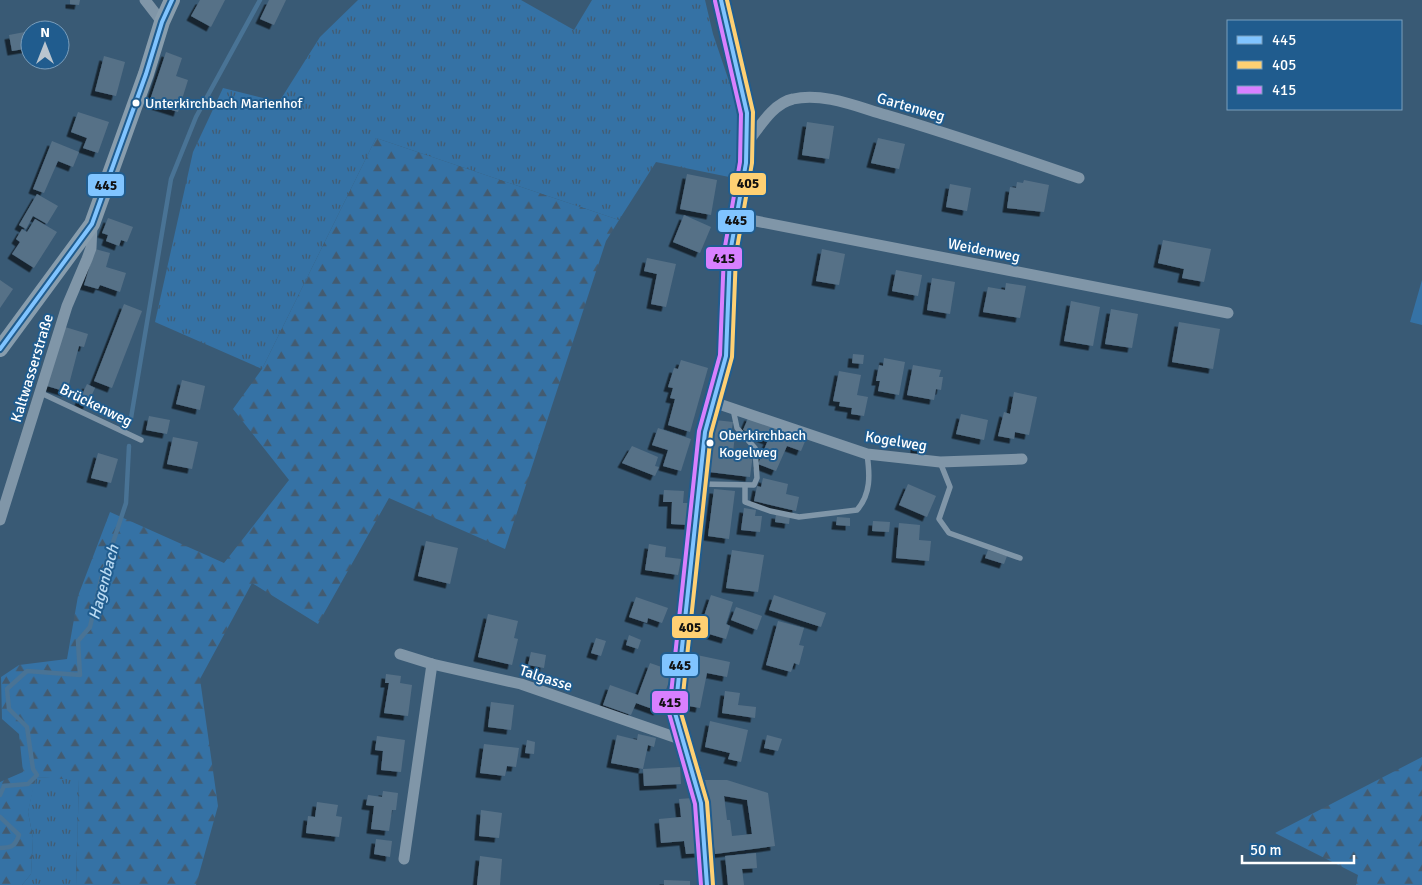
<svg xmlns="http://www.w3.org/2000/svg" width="1422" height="885" font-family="Signika,sans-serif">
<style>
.grass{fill:url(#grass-tufts)}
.forest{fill:url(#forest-firs)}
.pitch{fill:#3572a5}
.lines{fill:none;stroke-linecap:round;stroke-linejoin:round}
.stream{stroke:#497395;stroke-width:4.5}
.building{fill:#577187;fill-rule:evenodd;filter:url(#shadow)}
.lane{stroke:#8096a8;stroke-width:5.5}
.street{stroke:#8096a8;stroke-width:11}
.secondary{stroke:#889dad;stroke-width:16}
.bus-1-casing{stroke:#205c8e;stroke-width:8}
.bus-2-casing{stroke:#205c8e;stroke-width:8}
.bus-3-casing{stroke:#205c8e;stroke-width:8}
.bus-1{stroke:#80c4ff;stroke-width:4}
.bus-2{stroke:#fed073;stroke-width:4}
.bus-3{stroke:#d880ff;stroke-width:4}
.bus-dot{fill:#fff;stroke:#205c8e;stroke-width:2}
.labels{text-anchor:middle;stroke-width:4;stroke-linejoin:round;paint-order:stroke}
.bus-label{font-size:14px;fill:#fff;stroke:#205c8e;text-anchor:start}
.street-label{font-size:15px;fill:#fff;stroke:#205c8e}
.water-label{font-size:16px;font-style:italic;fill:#bbdbf3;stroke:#205c8e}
.line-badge{stroke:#205c8e;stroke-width:2}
.pale-badge-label{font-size:14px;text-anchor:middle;font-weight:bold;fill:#111}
</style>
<defs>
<pattern id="grass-tufts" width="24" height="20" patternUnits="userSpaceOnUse" patternTransform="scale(1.25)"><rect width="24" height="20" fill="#3572a5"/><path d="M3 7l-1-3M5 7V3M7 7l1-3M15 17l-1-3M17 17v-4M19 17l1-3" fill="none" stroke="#435b70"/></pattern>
<pattern id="forest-firs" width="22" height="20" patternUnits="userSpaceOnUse" patternTransform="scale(1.25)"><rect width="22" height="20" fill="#3572a5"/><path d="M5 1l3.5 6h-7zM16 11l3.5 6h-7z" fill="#435b70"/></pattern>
<filter id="shadow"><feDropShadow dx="-4.5" dy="4.5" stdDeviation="0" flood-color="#0009"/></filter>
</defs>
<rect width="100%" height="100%" fill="#395a75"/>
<g class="grass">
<polygon points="358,0 521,0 574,30 592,0 705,0 713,34 736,102 739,146 734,178 656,162 619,220 376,138 262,369 155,322 193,152 223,88 279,102 320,37"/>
<polygon points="35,777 79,779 76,885 22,885 31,874 33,838 28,812"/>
</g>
<g class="forest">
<polygon points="376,138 619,220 606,241 505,549 389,498 318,624 252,583 200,679 218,806 196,885 76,885 79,780 36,777 28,812 33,838 31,874 22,885 0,885 0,782 23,772 19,734 2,719 1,677 19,665 67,659 78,596 110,512 224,563 289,480 233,409 262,369"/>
<polygon points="1422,757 1422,885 1356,885 1358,875 1275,833"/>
</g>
<polygon class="pitch" points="1422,280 1422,325 1410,322"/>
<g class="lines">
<g class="stream">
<polyline points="131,418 171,179 196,117 260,0"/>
<polyline points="0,795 4,786 28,784 37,775 33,769 27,727 9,709 7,689 27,671 80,675 78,641 90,627 101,579 126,503 129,446"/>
<path d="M0 817 19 835C15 846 12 848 0 848"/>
</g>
</g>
<g class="building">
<polygon points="70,0 80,0 79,5 70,4"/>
<polygon points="200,0 225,0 211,27 191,16"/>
<polygon points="269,0 286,0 274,25 260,19"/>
<polygon points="30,31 30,48 12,51 9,35"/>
<polygon points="166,52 182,58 176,76 188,80 178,112 149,103"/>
<polygon points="104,56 125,62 116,96 95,91"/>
<polygon points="78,112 109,122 98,153 83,148 87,138 71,132"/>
<polygon points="807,122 834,126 829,159 802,155"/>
<polygon points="878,138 905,144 899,169 871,163"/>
<polygon points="52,141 79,152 73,167 58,161 44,193 33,189"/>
<polygon points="687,174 717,180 711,215 680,209"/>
<polygon points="1024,180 1049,185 1044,212 1007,208 1010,187 1016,188 1017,182 1023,183"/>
<polygon points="950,184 971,188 967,211 946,207"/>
<polygon points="37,194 58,206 47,224 33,216 26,229 19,225"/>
<polygon points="684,215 711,227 700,253 673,242"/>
<polygon points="108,218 133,227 127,242 121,240 119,246 106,241 108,235 102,233"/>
<polygon points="35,219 57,232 34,268 12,254 20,242 16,239 22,229 27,232"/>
<polygon points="1163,240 1211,249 1204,282 1182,278 1184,269 1158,263"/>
<polygon points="95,249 110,253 106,267 126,273 120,292 100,285 98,289 84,285"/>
<polygon points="822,249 845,254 839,285 816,281"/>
<polygon points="647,258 676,264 666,307 651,304 657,274 644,271"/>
<polygon points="896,270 922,275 918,296 892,291"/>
<polygon points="932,278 955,282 950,314 927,310"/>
<polygon points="0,280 13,289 0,308"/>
<polygon points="1006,283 1026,286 1020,318 983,312 988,287 1005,290"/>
<polygon points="1071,301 1100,307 1093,346 1064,341"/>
<polygon points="124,304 142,311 112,388 94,381"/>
<polygon points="1111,309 1138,314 1132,348 1105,344"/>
<polygon points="1179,322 1220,329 1213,369 1172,362"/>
<polygon points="65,327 88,334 84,347 79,346 67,392 47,386"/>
<polygon points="853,354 864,355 863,364 852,363"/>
<polygon points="884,358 905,362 899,395 878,391 880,381 876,381 879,365 883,366"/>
<polygon points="681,360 708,368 690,432 668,425 675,399 670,398 673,388 668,387 674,368 678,369"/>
<polygon points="913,365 941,370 939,377 943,377 941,390 936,389 934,400 907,395"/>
<polygon points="839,371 861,375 857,395 868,397 864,416 851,414 852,408 839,406 840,402 833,401"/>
<polygon points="182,380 205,386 200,410 176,404"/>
<polygon points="87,384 95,388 87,405 79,401"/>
<polygon points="1014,392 1037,397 1029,435 1015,432 1014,439 998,436 1004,412 1010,414"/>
<polygon points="961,414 988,420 984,440 956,434"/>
<polygon points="149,416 170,420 167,434 146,430"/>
<polygon points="749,416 806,439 801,451 787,446 776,471 758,464 768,440 743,430"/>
<polygon points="715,420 733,422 731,435 735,435 733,452 753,454 750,477 709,472"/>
<polygon points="658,428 691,439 681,471 663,466 668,450 652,445"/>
<polygon points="173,437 198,442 192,469 167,464"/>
<polygon points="915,441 927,442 927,450 915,449"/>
<polygon points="632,446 658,457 655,466 659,467 655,476 622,463"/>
<polygon points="98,453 118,459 111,483 91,478"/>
<polygon points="763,478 788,484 786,494 799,497 796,511 754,501 757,486 761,487"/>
<polygon points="908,484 936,496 927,517 899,505"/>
<polygon points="714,489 735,491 729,539 708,536"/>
<polygon points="664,490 684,491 683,503 690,503 689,525 671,524 672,502 663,502"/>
<polygon points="744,508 756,510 755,516 762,516 760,532 741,530"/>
<polygon points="776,514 790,516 789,524 775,522"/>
<polygon points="837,517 850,518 850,526 836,525"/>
<polygon points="873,521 890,522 889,532 872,531"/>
<polygon points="899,523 920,525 919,540 931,541 929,561 896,558"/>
<polygon points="426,541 458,548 450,584 418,576"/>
<polygon points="649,544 666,547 665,557 681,559 678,575 645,570"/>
<polygon points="732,550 764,555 758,592 726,588"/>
<polygon points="988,550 1007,556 1004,564 985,558"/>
<polygon points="711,595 733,602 726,624 730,626 726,639 699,631"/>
<polygon points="774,595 826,613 821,627 769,610"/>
<polygon points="636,597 668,608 662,623 648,618 647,623 629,617"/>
<polygon points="736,607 762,616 757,630 731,620"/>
<polygon points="488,614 518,621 514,638 518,639 512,665 478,657"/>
<polygon points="778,621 804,628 799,645 804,646 799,665 794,663 791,672 766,665"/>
<polygon points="629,635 641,640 638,649 626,645"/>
<polygon points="596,638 606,641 601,656 591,653"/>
<polygon points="531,652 546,655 544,668 528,665"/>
<polygon points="692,654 730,662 727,677 707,673 700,708 683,705"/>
<polygon points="650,663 673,671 658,711 636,703 631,715 603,705 610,685 638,695"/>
<polygon points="386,674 401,676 400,683 412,685 408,716 384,713 389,683 385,683"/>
<polygon points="725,691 740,693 738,705 756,707 755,718 722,713"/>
<polygon points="491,702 514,705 511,730 488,727"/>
<polygon points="710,721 748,730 741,762 728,759 730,753 705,747"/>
<polygon points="638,734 656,738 654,747 648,745 643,769 611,763 617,735 637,740"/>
<polygon points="767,735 782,739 778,751 764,748"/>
<polygon points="377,736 405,740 401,772 381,770 383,751 375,750"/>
<polygon points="527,740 535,742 534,754 525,753"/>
<polygon points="484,744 519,748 516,767 507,766 505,776 480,773"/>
<polygon points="680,767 681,784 644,786 643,769"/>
<path d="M705 780H727L768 793 775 846 715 854ZM724 796 747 800 752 834 732 836 730 820H727Z"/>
<polygon points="383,791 398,793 396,810 392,810 389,831 371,829 374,806 366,805 368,795 382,797"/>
<polygon points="693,798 699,853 686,854 684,841 661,843 659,819 681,817 679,799"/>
<polygon points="317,802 338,805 336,816 342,817 339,837 306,833 308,816 315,817"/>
<polygon points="481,810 502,813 499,838 479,836"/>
<polygon points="376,839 392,841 390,857 374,854"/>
<polygon points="756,853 757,868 742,869 744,885 728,885 725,856"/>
<polygon points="480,856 502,859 500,885 477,885"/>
<polygon points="664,880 690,881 690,885 664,885"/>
</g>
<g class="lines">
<g class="lane">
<polyline points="41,393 141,440"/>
<polyline points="940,462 950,487 939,519 949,533 1020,558"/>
<polyline points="701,484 754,485 757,478 755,448 737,428 733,409"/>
<path d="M745 486V502L770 511 799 517 857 510C871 494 870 475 867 454"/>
</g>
<g class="street">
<polyline points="145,0 162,22"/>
<path d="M747 143C759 128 773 103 793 99 823 92 858 107 886 115 951 134 1015 156 1079 178"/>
<polyline points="735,217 1228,313"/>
<polyline points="713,402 867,454 940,462 1022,459"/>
<polyline points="0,520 67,306 87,259 91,248 92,225"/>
<polyline points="400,654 432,664 521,684 680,739"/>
<polyline points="404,859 432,664"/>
</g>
<g class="secondary">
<polyline points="0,349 92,224 146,74 162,22 172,0"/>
<path d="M707 885C705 849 705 811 695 777 689 754 680 737 675 713L705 432 726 356 730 253 735 217 746 163 747 113 721 0"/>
</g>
<defs>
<g id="bus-1">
<polyline points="0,349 92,224 146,74 162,22 172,0"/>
<polyline points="707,885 701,803 675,713 705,432 726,356 730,253 746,163 747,113 721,0"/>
</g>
<polyline id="bus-2" points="713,885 707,802 681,713 711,433 732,357 736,254 752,163 753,112 727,0"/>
<polyline id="bus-3" points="701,885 695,804 669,713 699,431 720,355 724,252 740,162 741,114 715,1"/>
</defs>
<use href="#bus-1" class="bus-1-casing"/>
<use href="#bus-2" class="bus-2-casing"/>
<use href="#bus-3" class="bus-3-casing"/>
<use href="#bus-1" class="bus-1"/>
<use href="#bus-2" class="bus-2"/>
<use href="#bus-3" class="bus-3"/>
</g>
<g class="bus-dot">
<circle cx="136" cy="103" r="4.5"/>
<circle cx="710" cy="443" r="4.5"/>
</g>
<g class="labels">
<g class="bus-label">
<text x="145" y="108">Unterkirchbach Marienhof</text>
<text x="719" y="440">Oberkirchbach<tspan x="719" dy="17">Kogelweg</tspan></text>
</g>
<g class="street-label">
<text transform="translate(911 107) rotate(16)" y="5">Gartenweg</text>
<text transform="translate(984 250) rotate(11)" y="5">Weidenweg</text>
<text transform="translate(32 368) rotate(-73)" y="5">Kaltwasserstraße</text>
<text transform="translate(96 405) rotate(26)" y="5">Brückenweg</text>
<text transform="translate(896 441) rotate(9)" y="5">Kogelweg</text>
<text transform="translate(546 678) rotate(18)" y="5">Talgasse</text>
</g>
<g class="water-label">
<text transform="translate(103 582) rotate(-75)" y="6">Hagenbach</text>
</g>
</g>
<g class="line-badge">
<rect x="729" y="172" width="38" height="24" rx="5" fill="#fed073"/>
<rect x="87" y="173" width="38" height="24" rx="5" fill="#80c4ff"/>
<rect x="717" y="209" width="38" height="24" rx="5" fill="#80c4ff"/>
<rect x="705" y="246" width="38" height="24" rx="5" fill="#d880ff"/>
<rect x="671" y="615" width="38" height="24" rx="5" fill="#fed073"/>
<rect x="661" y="653" width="38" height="24" rx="5" fill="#80c4ff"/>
<rect x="651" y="690" width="38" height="24" rx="5" fill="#d880ff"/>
</g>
<g class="pale-badge-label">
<text x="748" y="188">405</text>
<text x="106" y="190">445</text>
<text x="736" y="225">445</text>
<text x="724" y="263">415</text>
<text x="690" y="632">405</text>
<text x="680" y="670">445</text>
<text x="670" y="707">415</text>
</g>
<rect x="1227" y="20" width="175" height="90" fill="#205c8e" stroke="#799dbb"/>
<rect x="1237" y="36" width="25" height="8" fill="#80c4ff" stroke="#799dbb"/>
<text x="1272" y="45" font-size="15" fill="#ffffff">445</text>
<rect x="1237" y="61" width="25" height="8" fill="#fed073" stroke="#799dbb"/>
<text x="1272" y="70" font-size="15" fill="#ffffff">405</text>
<rect x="1237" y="86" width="25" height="8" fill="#d880ff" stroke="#799dbb"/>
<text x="1272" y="95" font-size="15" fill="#ffffff">415</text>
<g transform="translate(45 45)"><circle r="24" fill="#205c8e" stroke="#799dbb"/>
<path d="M0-4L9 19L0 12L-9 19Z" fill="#bac5cf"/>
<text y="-8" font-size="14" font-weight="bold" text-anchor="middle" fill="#ffffff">N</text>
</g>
<path d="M1242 855v8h112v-8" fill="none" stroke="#ffffff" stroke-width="2.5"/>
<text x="1250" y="855" font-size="15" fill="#ffffff" stroke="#205c8e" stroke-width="4" paint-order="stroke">50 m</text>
</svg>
